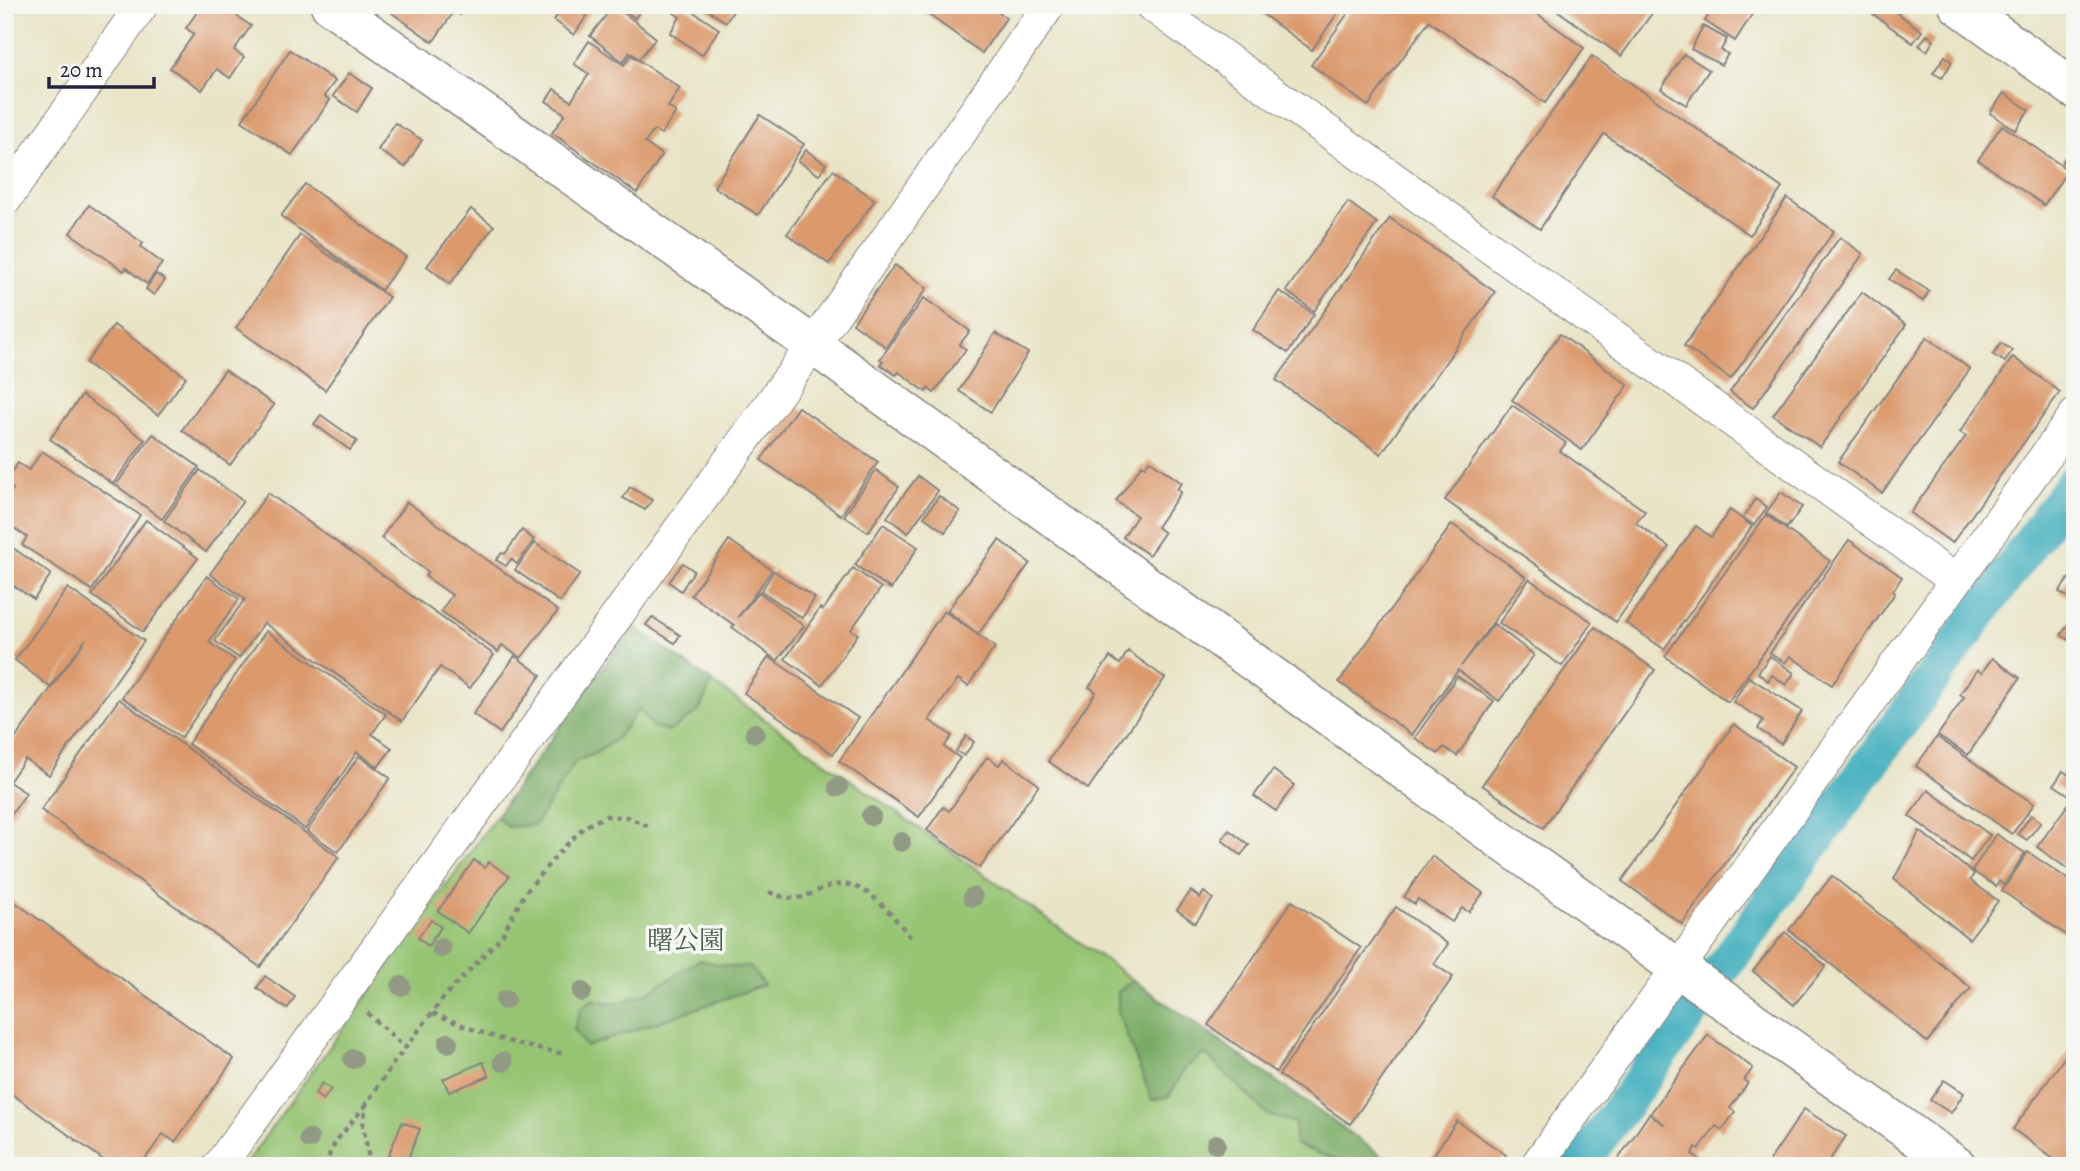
<svg xmlns="http://www.w3.org/2000/svg" width="2080" height="1171" font-family="Alegreya,'Noto Serif JP',serif">
<style>
.green{fill:#96c472;stroke:#5c7356;stroke-width:2}
.forest{fill:#78aa64;stroke:#4d6650;stroke-width:2}
.lines{fill:none;stroke-linecap:round;stroke-linejoin:round}
.canal{stroke:#42afbe;stroke-width:37}
.building{fill:#db996c}
.minor-casing{stroke:#868380;stroke-width:34}
.tertiary-casing{stroke:#868380;stroke-width:41}
.path{stroke:#868380;stroke-width:4.5;stroke-dasharray:5 5;stroke-linecap:butt}
.minor{stroke:#fff;stroke-width:32}
.tertiary{stroke:#fff;stroke-width:38}
.tree{fill:#929984}
.labels{text-anchor:middle;stroke-width:7;stroke-linejoin:round;paint-order:stroke}
.park-label{font-size:26px;fill:#4b5b4e;stroke:#f6f6f2}
</style>
<rect width="100%" height="100%" fill="#f6f6f2"/>
<filter id="ink" filterUnits="userSpaceOnUse"><feTurbulence type="fractalNoise" baseFrequency=".0143" numOctaves="2"/><feDisplacementMap in="SourceGraphic" scale="14" xChannelSelector="R" yChannelSelector="G"/><feConvolveMatrix kernelMatrix="1 2 1 2 8 2 1 2 1" color-interpolation-filters="sRGB"/></filter>
<filter id="wash" filterUnits="userSpaceOnUse"><feTurbulence type="fractalNoise" baseFrequency=".00686" numOctaves="4" result="noise"/><feDisplacementMap in="SourceGraphic" scale="28" xChannelSelector="R" yChannelSelector="G"/><feGaussianBlur stdDeviation="1.57" result="paint"/><feColorMatrix in="noise" values="0 0 0 0 0 0 0 0 0 0 0 0 0 0 0 0 0 1.4 0 .05"/><feComposite in="paint" operator="in"/></filter>
<g filter="url(#wash)">
<rect width="100%" height="100%" fill="#e9e4c6"/>
<polygon class="green" points="633,626 1396,1166 244,1166"/>
<g class="forest">
<polygon points="633,626 712,682 699,711 670,731 653,727 639,709 617,738 596,753 576,761 535,825 508,827 496,816"/>
<polygon points="699,960 733,967 749,966 764,985 586,1047 574,1029 581,1008 593,999 613,1004 647,993"/>
<path d="M1133 980 1396 1166C1355 1166 1332 1160 1295 1144V1123L1268 1115 1205 1054 1186 1067 1169 1096 1152 1100 1118 1012V992Z"/>
</g>
<g class="lines">
<polyline class="canal" points="1579,1166 2075,481"/>
</g>
<g id="blocks">
<g class="building">
<polygon points="202,5 221,5 251,26 234,50 244,57 230,78 217,69 202,90 170,68 194,34 186,28"/>
<polygon points="397,5 467,5 460,15 455,10 433,42 392,13"/>
<polygon points="564,5 581,5 590,11 574,35 554,20"/>
<polygon points="614,5 656,38 639,59 630,52 623,62 590,36"/>
<polygon points="617,5 644,5 635,18"/>
<polygon points="678,5 683,5 719,29 702,55 670,33 680,17 673,12"/>
<polygon points="700,5 737,5 726,22"/>
<polygon points="915,5 988,5 1006,18 982,53"/>
<polygon points="1250,5 1343,5 1312,50"/>
<polygon points="1354,5 1525,5 1584,48 1545,103 1429,21 1368,106 1311,65"/>
<polygon points="1550,5 1658,5 1621,56"/>
<polygon points="1715,5 1758,5 1735,41 1705,21"/>
<polygon points="1879,5 1886,5 1922,31 1913,43 1873,14"/>
<polygon points="1703,26 1727,39 1721,50 1728,54 1721,65 1691,49"/>
<polygon points="1927,35 1934,40 1927,51 1919,45"/>
<polygon points="589,41 624,65 631,55 680,88 668,107 676,112 661,134 654,130 645,143 662,155 637,193 552,133 565,114 546,101 554,89 571,101 589,74 574,64"/>
<polygon points="290,50 335,81 324,96 330,100 292,155 242,121"/>
<polygon points="1684,54 1709,70 1686,105 1661,89"/>
<polygon points="1592,56 1782,188 1750,235 1604,134 1540,229 1492,196"/>
<polygon points="1945,56 1952,62 1942,78 1933,73"/>
<polygon points="349,73 372,88 357,112 333,96"/>
<polygon points="2004,93 2029,110 2015,130 1990,113"/>
<polygon points="760,115 804,144 758,215 714,187"/>
<polygon points="395,123 422,140 405,167 378,150"/>
<polygon points="2002,125 2068,170 2044,205 1978,160"/>
<polygon points="2075,143 2075,171 2062,162"/>
<polygon points="806,150 826,164 819,175 798,161"/>
<polygon points="833,170 875,200 829,264 787,234"/>
<polygon points="305,184 406,257 381,290 281,216"/>
<polygon points="1787,198 1834,231 1731,379 1684,346"/>
<polygon points="1348,202 1377,223 1314,311 1286,291"/>
<polygon points="89,205 143,243 141,247 162,263 147,284 126,268 124,271 70,233"/>
<polygon points="471,209 494,226 450,284 427,266"/>
<polygon points="1390,218 1495,292 1381,454 1276,380"/>
<polygon points="300,235 389,297 325,390 236,328"/>
<polygon points="1840,237 1863,254 1753,408 1730,392"/>
<polygon points="895,265 927,288 886,347 853,323"/>
<polygon points="1896,270 1929,291 1923,301 1889,279"/>
<polygon points="156,274 165,280 154,295 146,289"/>
<polygon points="1279,291 1314,314 1288,353 1253,330"/>
<polygon points="1862,292 1906,325 1820,447 1773,415"/>
<polygon points="924,298 970,331 959,345 966,349 934,393 928,388 926,392 899,372 896,375 880,364 883,361 880,359"/>
<polygon points="114,325 186,377 158,415 86,363"/>
<polygon points="995,333 1028,353 991,412 959,391"/>
<polygon points="1560,334 1628,385 1582,450 1512,400"/>
<polygon points="1927,337 1970,369 1882,493 1838,462"/>
<polygon points="2001,343 2012,350 2005,362 1993,355"/>
<polygon points="2013,357 2060,392 1952,543 1910,513 1966,436 1960,432"/>
<polygon points="225,370 274,405 230,465 182,430"/>
<polygon points="82,395 145,440 113,484 50,439"/>
<polygon points="1512,405 1566,443 1560,451 1645,511 1636,523 1669,547 1616,622 1445,500"/>
<polygon points="798,407 878,462 841,515 761,460"/>
<polygon points="321,415 357,441 350,450 314,424"/>
<polygon points="153,434 199,467 162,519 116,485"/>
<polygon points="42,451 140,515 92,590 22,545 27,537 5,522 5,501 13,489 5,482 18,463 29,470"/>
<polygon points="1149,460 1182,483 1177,489 1181,492 1157,527 1164,533 1149,555 1123,537 1137,516 1116,501 1142,465 1145,467"/>
<polygon points="200,470 243,501 206,552 164,521"/>
<polygon points="876,470 899,487 868,532 844,516"/>
<polygon points="918,476 938,491 908,533 887,517"/>
<polygon points="630,487 652,500 645,510 623,498"/>
<polygon points="1781,492 1802,507 1787,528 1766,513"/>
<polygon points="268,493 494,655 470,688 440,667 402,721 264,623 239,658 215,641 245,599 210,574"/>
<polygon points="939,496 960,511 945,532 924,517"/>
<polygon points="1755,499 1767,507 1754,525 1743,518"/>
<polygon points="407,502 558,611 521,658 502,645 498,652 441,611 452,595 425,576 428,572 381,538"/>
<polygon points="1730,510 1752,526 1664,649 1626,623 1696,526 1711,537"/>
<polygon points="1766,515 1830,561 1728,702 1665,656"/>
<polygon points="146,520 198,558 143,632 92,595"/>
<polygon points="883,524 918,547 891,589 855,565"/>
<polygon points="1452,524 1526,577 1461,666 1494,624 1534,655 1499,701 1458,670 1412,735 1339,682"/>
<polygon points="522,530 534,540 517,564 511,559 506,566 496,560 502,553 505,554"/>
<polygon points="729,540 772,570 738,617 759,592 804,626 777,661 732,627 734,625 691,595"/>
<polygon points="999,540 1030,563 978,634 947,611"/>
<polygon points="1849,540 1902,577 1893,591 1895,593 1832,685 1790,656 1785,663 1770,653"/>
<polygon points="535,543 580,574 560,602 515,570"/>
<polygon points="7,544 51,574 34,599 5,580"/>
<polygon points="683,563 694,571 681,591 669,582"/>
<polygon points="853,568 881,588 851,630 858,634 822,685 785,659 820,608 823,610"/>
<polygon points="774,571 815,598 802,618 761,591"/>
<polygon points="207,576 239,599 209,642 235,660 181,738 122,697"/>
<polygon points="2069,578 2075,581 2075,601 2059,592"/>
<polygon points="1529,579 1592,622 1562,666 1499,623"/>
<polygon points="68,588 144,641 49,775 25,759 9,782 26,793 5,824 5,744 9,747 86,639 50,687 15,660"/>
<polygon points="944,611 995,647 968,686 958,679 929,720 952,736 944,747 960,758 919,817 839,761"/>
<polygon points="2075,614 2075,644 2061,635"/>
<polygon points="652,617 680,635 675,643 646,625"/>
<polygon points="1595,627 1655,670 1543,828 1482,785"/>
<polygon points="266,631 386,714 372,734 392,748 378,767 357,752 305,829 188,744"/>
<polygon points="1128,651 1165,678 1088,789 1048,761 1096,692 1089,687 1110,657 1120,664"/>
<polygon points="515,656 541,675 500,733 473,714"/>
<polygon points="1770,656 1794,673 1786,685 1772,675 1768,681 1758,673"/>
<polygon points="769,657 858,718 833,754 744,693"/>
<polygon points="1992,658 2020,678 1968,755 1938,735 1964,697 1960,694 1977,670 1982,673"/>
<polygon points="1457,676 1494,701 1457,756 1444,747 1438,754 1415,738"/>
<polygon points="1749,677 1802,711 1781,744 1758,729 1763,720 1733,702"/>
<polygon points="119,699 339,857 260,967 41,810"/>
<polygon points="1734,724 1794,767 1682,924 1622,881"/>
<polygon points="966,736 974,742 964,756 956,751"/>
<polygon points="1937,737 2034,804 2012,834 1916,766"/>
<polygon points="359,756 390,778 338,852 307,831"/>
<polygon points="987,757 999,765 1003,759 1039,785 980,868 927,830 943,807 949,811"/>
<polygon points="1273,770 1294,785 1276,811 1254,796"/>
<polygon points="2063,771 2075,779 2075,787 2069,795 2054,785"/>
<polygon points="1928,790 1990,835 1971,861 1909,816"/>
<polygon points="2075,795 2075,874 2037,847"/>
<polygon points="2031,815 2041,822 2027,840 2018,834"/>
<polygon points="1229,830 1249,845 1241,855 1222,840"/>
<polygon points="1920,831 1974,874 1970,880 1998,901 1969,939 1894,879"/>
<polygon points="1996,834 2025,853 2004,885 1999,881 1996,886 1972,871"/>
<polygon points="2028,852 2075,884 2075,941 2002,891"/>
<polygon points="1432,856 1483,893 1469,912 1462,908 1452,922 1418,899 1415,904 1404,897"/>
<polygon points="474,860 485,868 489,862 509,876 468,933 438,911"/>
<polygon points="1832,876 1971,988 1927,1042 1789,930"/>
<polygon points="1191,891 1200,898 1204,892 1213,899 1195,923 1177,910"/>
<polygon points="5,895 234,1059 175,1142 163,1134 140,1166 112,1166 5,1089"/>
<polygon points="1292,901 1361,948 1276,1072 1208,1025"/>
<polygon points="1396,907 1448,944 1434,964 1453,977 1350,1124 1279,1075"/>
<polygon points="431,920 441,927 428,946 418,938"/>
<polygon points="1785,932 1826,966 1794,1005 1753,971"/>
<polygon points="265,976 295,997 287,1009 257,988"/>
<polygon points="1708,1035 1753,1068 1744,1080 1748,1083 1730,1108 1735,1112 1722,1130 1716,1126 1699,1149 1696,1147 1692,1154 1709,1166 1624,1166 1617,1161 1649,1114 1665,1125 1650,1114"/>
<polygon points="2075,1043 2075,1166 2063,1166 2013,1129"/>
<polygon points="483,1062 489,1076 449,1092 443,1079"/>
<polygon points="1944,1080 1964,1093 1951,1113 1930,1100"/>
<polygon points="322,1083 331,1089 323,1100 315,1094"/>
<polygon points="1804,1109 1846,1136 1829,1161 1832,1163 1831,1166 1766,1166"/>
<polygon points="1457,1121 1506,1155 1498,1166 1426,1166"/>
<polygon points="402,1122 420,1129 405,1166 384,1166"/>
</g>
</g>
</g>
<g filter="url(#ink)">
<use href="#blocks" fill-opacity="0" stroke="#868380" stroke-width="2"/>
<g class="lines">
<defs>
<g id="minor">
<polyline points="1151,5 1955,580"/>
<polyline points="5,200 142,5"/>
<polyline points="219,1166 813,345 1049,5"/>
<polyline points="1536,1166 2075,415"/>
</g>
<g id="tertiary">
<polyline points="330,5 813,345 1678,968 1957,1166"/>
<polyline points="1958,5 2075,89"/>
</g>
</defs>
<use href="#minor" class="minor-casing"/>
<use href="#tertiary" class="tertiary-casing"/>
<g class="path">
<path d="M769 892C805 907 805 891 836 885 867 879 895 919 912 939"/>
<polyline points="367,1013 406,1048"/>
<path d="M433 1013C476 1032 520 1047 566 1054"/>
<polyline points="324,1166 336,1141 366,1105"/>
<polyline points="370,1166 363,1125 366,1104 393,1064 445,996 501,937 525,893 555,857 584,827 606,816 627,817 648,826"/>
</g>
<use href="#minor" class="minor"/>
<use href="#tertiary" class="tertiary"/>
</g>
<g class="tree">
<circle cx="755" cy="733" r="10"/>
<circle cx="838" cy="787" r="10"/>
<circle cx="871" cy="816" r="10"/>
<circle cx="901" cy="842" r="10"/>
<circle cx="973" cy="897" r="10"/>
<circle cx="441" cy="948" r="10"/>
<circle cx="401" cy="986" r="10"/>
<circle cx="582" cy="992" r="10"/>
<circle cx="505" cy="1000" r="10"/>
<circle cx="448" cy="1043" r="10"/>
<circle cx="353" cy="1059" r="10"/>
<circle cx="503" cy="1062" r="10"/>
<circle cx="309" cy="1139" r="10"/>
<circle cx="1216" cy="1144" r="10"/>
</g>
</g>
<g class="labels">
<g class="park-label">
<text x="686" y="949">曙公園</text>
</g>
</g>
<rect width="2080" height="1171" fill="none" stroke="#f6f6f2" stroke-width="28"/>
<path d="M49 77v10h105v-10" fill="none" stroke="#22223b" stroke-width="3.5"/>
<text x="60" y="77" font-size="21" fill="#22223b" stroke="#f6f6f2" stroke-width="5" paint-order="stroke">20 m</text>
</svg>
